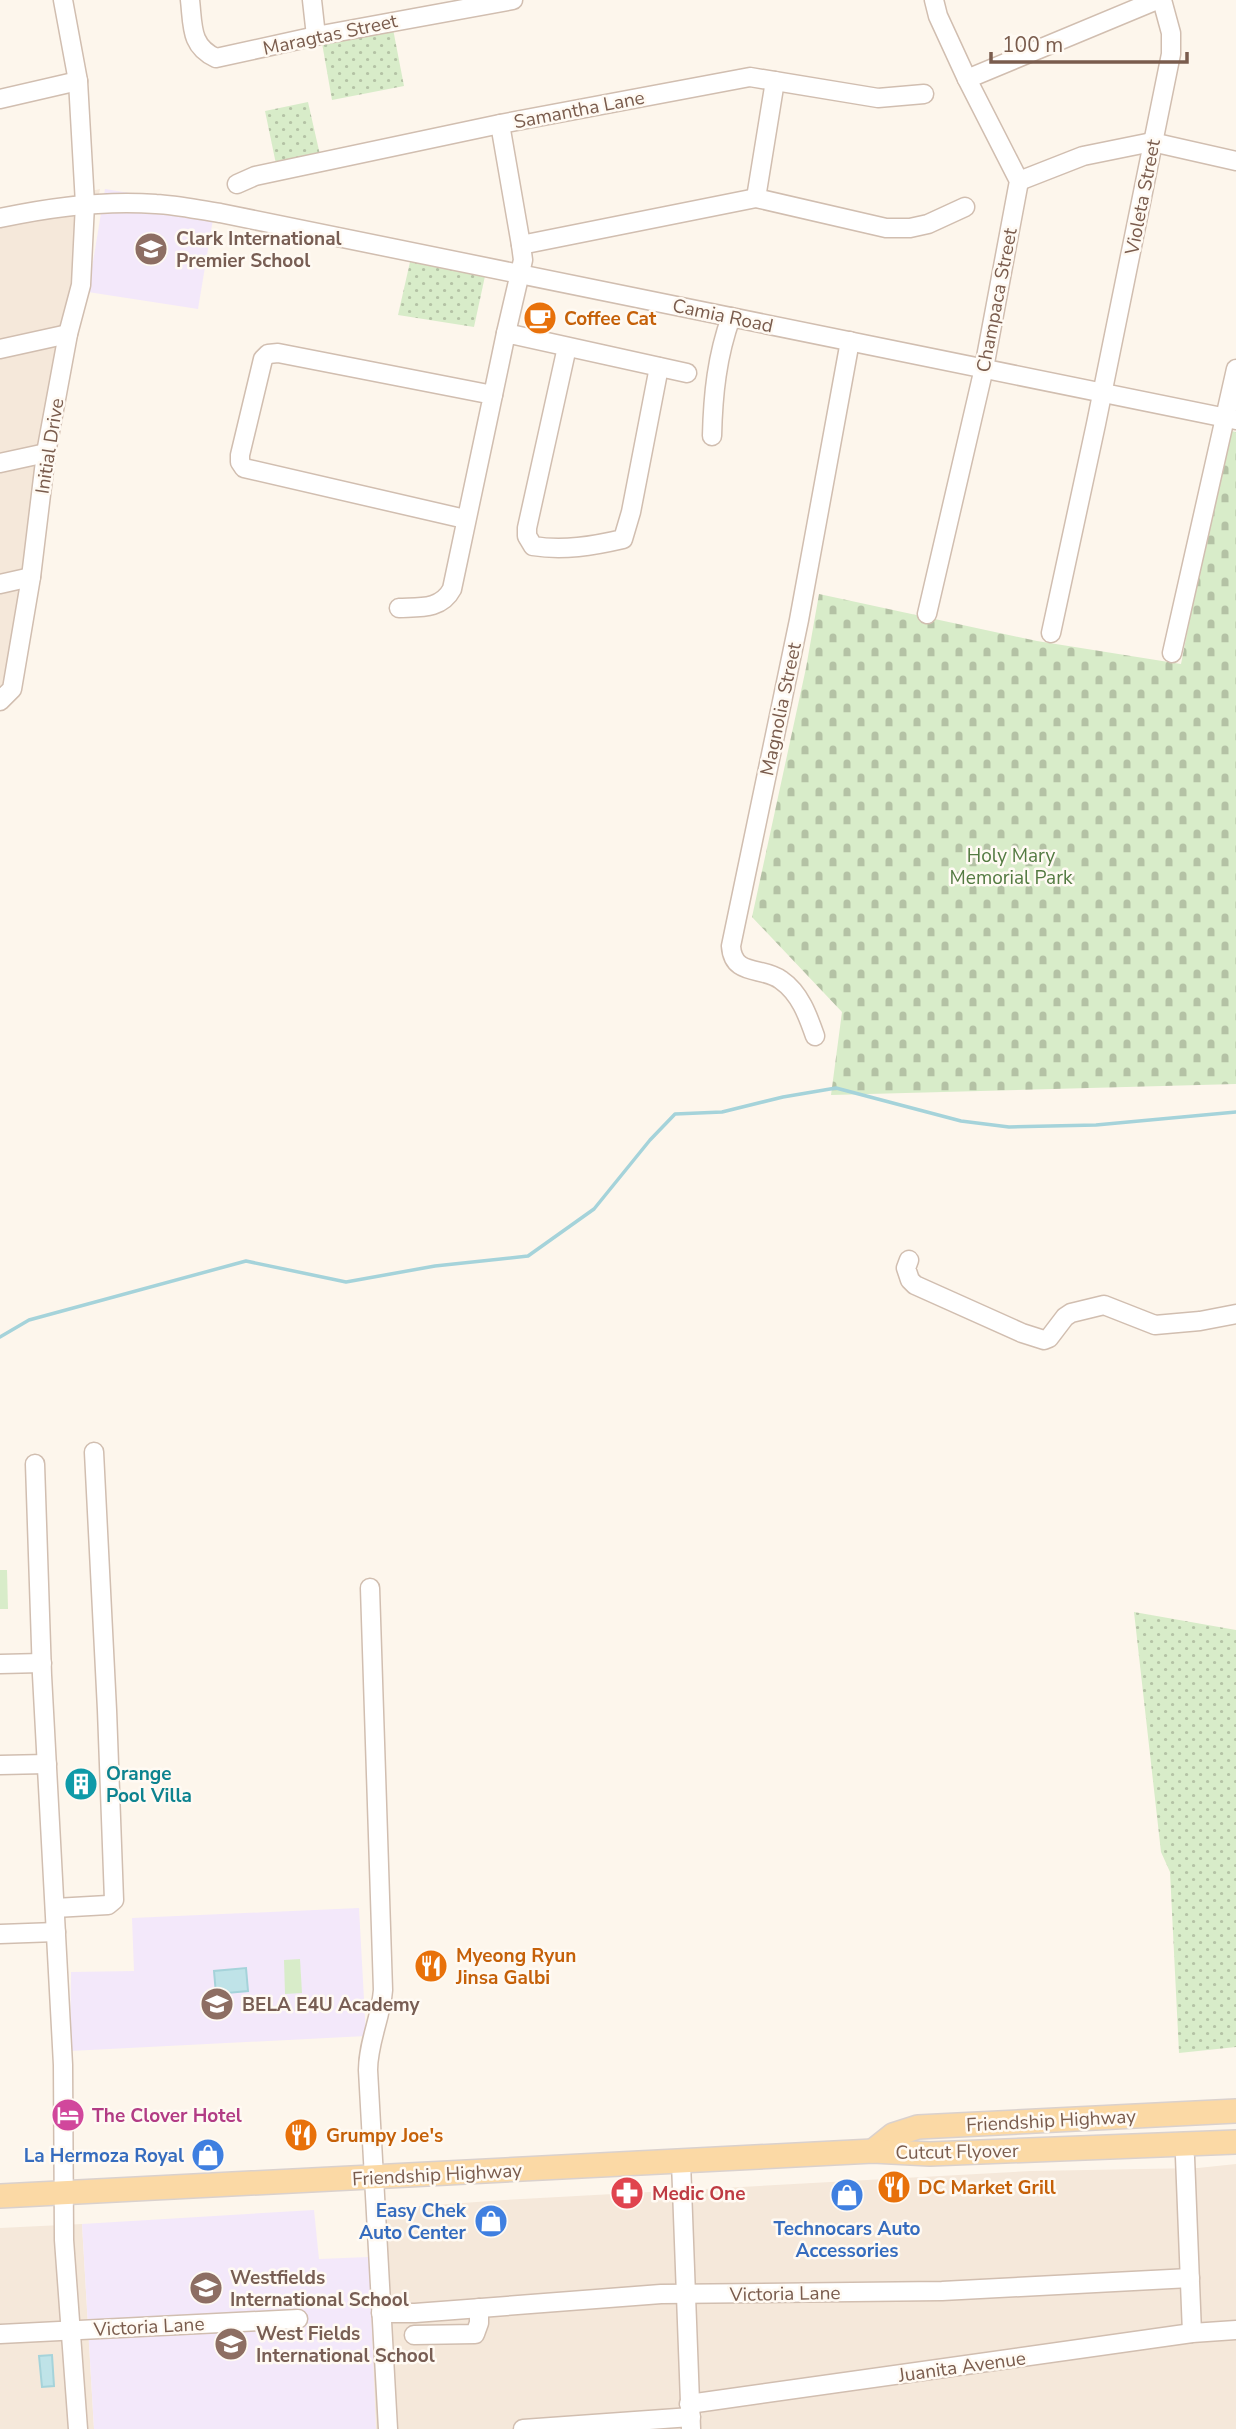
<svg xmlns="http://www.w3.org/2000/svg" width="1236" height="2429" font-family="'Nunito Sans',sans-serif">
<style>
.residential{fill:#f5e8da}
.education{fill:#f3e8fa}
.grass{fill:url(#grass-dots)}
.cemetery{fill:url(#cemetery-stones)}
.pitch{fill:#d8ecc9}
.water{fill:#bfe3e8;stroke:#a5d3da;stroke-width:2}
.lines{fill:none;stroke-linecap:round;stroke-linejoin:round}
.stream{stroke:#a5d3da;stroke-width:3.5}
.minor-casing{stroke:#d1beb0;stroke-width:21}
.major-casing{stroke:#dad1cd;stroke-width:26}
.minor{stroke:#fff;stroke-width:18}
.major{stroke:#fbd9a5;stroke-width:23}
.labels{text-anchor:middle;stroke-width:5;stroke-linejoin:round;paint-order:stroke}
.street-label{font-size:19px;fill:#7a5c4d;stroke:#fffaf3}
.education-label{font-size:19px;font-weight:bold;fill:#785e54;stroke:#fffaf3;text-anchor:start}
.food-label{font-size:19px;font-weight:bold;fill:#c56008;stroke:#fffaf3;text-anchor:start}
.park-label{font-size:19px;fill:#537a41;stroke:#fffaf3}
.culture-label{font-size:19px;font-weight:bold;fill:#0d838f;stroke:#fffaf3;text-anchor:start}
.hotel-label{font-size:19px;font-weight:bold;fill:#b23c85;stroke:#fffaf3;text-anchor:start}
.shop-label{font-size:19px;font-weight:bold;fill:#366cbe;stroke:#fffaf3;text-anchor:end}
.health-label{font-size:19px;font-weight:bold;fill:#be3a42;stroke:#fffaf3;text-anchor:start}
</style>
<defs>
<pattern id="grass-dots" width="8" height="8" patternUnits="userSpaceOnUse" patternTransform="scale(1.75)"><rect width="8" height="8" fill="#d8ecc9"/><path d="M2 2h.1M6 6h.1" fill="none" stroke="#b4c2a5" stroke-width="1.8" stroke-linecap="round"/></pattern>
<pattern id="cemetery-stones" width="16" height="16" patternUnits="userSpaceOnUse" patternTransform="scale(1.75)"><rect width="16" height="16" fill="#d8ecc9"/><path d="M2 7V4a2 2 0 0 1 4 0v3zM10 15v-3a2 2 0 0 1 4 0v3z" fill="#b4c2a5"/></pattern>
</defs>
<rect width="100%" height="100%" fill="#fdf6ec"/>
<g class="residential">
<polygon points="100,189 2,688 0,688 0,211"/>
<polygon points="1236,2164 1236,2429 376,2429 366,2210 504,2200 1031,2171 1198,2168"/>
<polygon points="82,2224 94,2429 0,2429 0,2228"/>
</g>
<g class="education">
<polygon points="105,189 215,207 198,309 88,292"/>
<polygon points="359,1908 366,2036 70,2051 71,1972 134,1971 132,1918"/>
<polygon points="314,2210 319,2259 369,2257 376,2429 94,2429 82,2224"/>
</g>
<g class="grass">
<polygon points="393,29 404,86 332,100 322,43"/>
<polygon points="308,102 320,155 276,164 265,111"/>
<polygon points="410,262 485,276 474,327 398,315"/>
<polygon points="1134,1612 1236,1630 1236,2047 1179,2053 1170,1872 1161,1852"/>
</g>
<polygon class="cemetery" points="1227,430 1236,432 1236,1084 831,1095 842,1012 752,917 806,668 819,594 1037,641 1181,664"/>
<g class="pitch">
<polygon points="0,1570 7,1570 8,1609 0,1609"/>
<polygon points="300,1959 302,1993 285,1994 284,1960"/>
</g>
<g class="water">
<polygon points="246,1968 248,1991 216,1994 214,1971"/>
<polygon points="52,2355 54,2386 42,2387 39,2356"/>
</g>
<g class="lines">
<polyline class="stream" points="0,1337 29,1320 246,1261 346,1282 435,1266 528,1256 594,1209 650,1140 675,1114 722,1112 783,1097 836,1088 961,1121 1009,1127 1096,1125 1236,1112"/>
<defs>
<g id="minor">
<path d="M190 0C193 26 190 46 216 58L316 36 513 0"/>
<polyline points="312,0 316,36"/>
<polyline points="967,79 1157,0"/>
<polyline points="0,99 78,81"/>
<polyline points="500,124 521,245 756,198 886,228 910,228 928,224 965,207"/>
<polyline points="1019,181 1083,156 1152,142 1236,161"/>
<polyline points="237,184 255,176 500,124 750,77 878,98 924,94"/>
<polyline points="756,198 775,81"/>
<path d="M0 218C51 207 104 200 156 204 177 205 199 210 220 213L1236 420"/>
<polyline points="506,333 523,260 521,245"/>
<path d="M567 347 527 528V536L533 546C563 551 593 546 623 539L631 512 659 367"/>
<polyline points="0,349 68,334"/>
<polyline points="493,395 506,333 687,373"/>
<path d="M712 436C713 394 717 356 731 317"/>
<polyline points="0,463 46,453"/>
<polyline points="0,584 31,577"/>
<path d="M399 608C419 607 441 610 452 589L493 395 278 353 268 354 263 359 240 455V462L244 468 465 519"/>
<polyline points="927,614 984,368 1019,181 967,79 938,16 934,0"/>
<polyline points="1051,633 1096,424 1171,54 1171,33 1162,0"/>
<polyline points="1172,653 1236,369"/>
<polyline points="0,701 12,689 31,577 46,453 68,334 81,285 85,204 78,81 63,0"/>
<path d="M815 1036C808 1016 800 993 781 980 762 966 733 977 731 946L799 620 850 341"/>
<polyline points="909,1260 906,1268 910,1280 915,1285 1022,1333 1044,1340 1049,1338 1065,1317 1071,1313 1104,1305 1155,1325 1200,1321 1236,1314"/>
<polyline points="35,1464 42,1675 63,2065 64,2240 78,2429"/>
<path d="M370 1588 383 1990C381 2018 368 2042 368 2070L388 2429"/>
<polyline points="0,1664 42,1663"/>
<polyline points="0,1765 47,1764"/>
<polyline points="55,1908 108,1905 114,1900 107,1710 94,1452"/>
<polyline points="0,1934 56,1932"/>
<polyline points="1185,2157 1192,2333"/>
<polyline points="681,2162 691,2429"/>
<polyline points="381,2313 415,2313 661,2294 942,2291 1190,2278"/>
<polyline points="0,2334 298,2319"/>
<polyline points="414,2335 475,2334 479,2323 479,2308"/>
<polyline points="689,2404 1192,2333 1236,2330"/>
<polyline points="523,2429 691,2417"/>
</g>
<g id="major">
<polyline points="873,2151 893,2135 918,2127 1236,2111"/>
<polyline points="0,2196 873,2151 930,2154 1236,2142"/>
</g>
</defs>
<use href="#minor" class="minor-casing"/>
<use href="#major" class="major-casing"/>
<use href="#minor" class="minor"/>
<use href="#major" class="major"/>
</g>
<defs>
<symbol id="university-disc" viewBox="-11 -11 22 22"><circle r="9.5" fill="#8d6e63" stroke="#fffaf3"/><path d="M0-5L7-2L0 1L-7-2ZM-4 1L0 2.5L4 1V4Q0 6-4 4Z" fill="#fff"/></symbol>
<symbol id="cafe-disc" viewBox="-11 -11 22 22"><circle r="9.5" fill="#e8710a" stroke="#fffaf3"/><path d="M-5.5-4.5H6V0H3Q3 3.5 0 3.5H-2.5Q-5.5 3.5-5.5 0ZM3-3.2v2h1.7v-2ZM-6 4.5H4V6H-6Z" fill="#fff"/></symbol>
<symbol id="building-disc" viewBox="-11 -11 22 22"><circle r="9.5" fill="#0f9aa8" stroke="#fffaf3"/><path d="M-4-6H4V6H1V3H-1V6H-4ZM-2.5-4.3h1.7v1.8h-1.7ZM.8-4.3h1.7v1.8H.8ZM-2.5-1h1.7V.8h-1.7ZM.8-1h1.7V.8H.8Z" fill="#fff"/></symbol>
<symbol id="restaurant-disc" viewBox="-11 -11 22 22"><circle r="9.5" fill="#e8710a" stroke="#fffaf3"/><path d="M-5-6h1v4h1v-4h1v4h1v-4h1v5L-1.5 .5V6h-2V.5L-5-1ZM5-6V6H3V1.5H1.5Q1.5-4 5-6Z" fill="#fff"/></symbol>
<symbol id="school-disc" viewBox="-11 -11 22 22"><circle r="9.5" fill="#8d6e63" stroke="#fffaf3"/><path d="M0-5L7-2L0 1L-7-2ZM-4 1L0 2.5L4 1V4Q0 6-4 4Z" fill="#fff"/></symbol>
<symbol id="hotel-disc" viewBox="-11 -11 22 22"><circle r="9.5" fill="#d1479c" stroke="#fffaf3"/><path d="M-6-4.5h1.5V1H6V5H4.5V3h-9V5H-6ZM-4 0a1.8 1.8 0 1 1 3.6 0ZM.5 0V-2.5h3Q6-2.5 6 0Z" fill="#fff"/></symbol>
<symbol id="shop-disc" viewBox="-11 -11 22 22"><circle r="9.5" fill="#3f7fe0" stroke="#fffaf3"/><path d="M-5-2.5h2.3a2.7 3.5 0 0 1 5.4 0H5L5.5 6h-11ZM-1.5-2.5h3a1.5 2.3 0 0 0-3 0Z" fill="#fff"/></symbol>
<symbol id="pharmacy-disc" viewBox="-11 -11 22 22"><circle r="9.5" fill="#e0444e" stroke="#fffaf3"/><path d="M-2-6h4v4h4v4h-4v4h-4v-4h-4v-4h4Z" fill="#fff"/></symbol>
</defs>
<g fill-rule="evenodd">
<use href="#university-disc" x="132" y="230" width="38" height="38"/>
<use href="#cafe-disc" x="521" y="299" width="38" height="38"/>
<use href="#building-disc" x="62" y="1765" width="38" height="38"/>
<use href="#restaurant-disc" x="412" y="1947" width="38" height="38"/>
<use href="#school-disc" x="198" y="1985" width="38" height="38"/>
<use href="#hotel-disc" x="49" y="2096" width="38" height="38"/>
<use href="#restaurant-disc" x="282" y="2116" width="38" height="38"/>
<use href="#shop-disc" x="189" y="2136" width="38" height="38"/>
<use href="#restaurant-disc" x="875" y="2168" width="38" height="38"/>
<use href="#pharmacy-disc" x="608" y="2174" width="38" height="38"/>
<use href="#shop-disc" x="828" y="2176" width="38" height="38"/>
<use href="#shop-disc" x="472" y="2202" width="38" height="38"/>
<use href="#school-disc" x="187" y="2269" width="38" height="38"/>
<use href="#school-disc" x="212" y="2325" width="38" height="38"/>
</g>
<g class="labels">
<g class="street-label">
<text transform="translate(330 34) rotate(-12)" y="7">Maragtas Street</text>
<text transform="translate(579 109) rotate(-11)" y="7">Samantha Lane</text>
<text transform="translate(1142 197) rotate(-79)" y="7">Violeta Street</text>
<text transform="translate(996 300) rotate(-79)" y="7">Champaca Street</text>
<text transform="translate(723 315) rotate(12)" y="7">Camia Road</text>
<text transform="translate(49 446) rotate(-81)" y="7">Initial Drive</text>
<text transform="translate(780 709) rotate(-78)" y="7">Magnolia Street</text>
<text transform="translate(1051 2120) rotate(-3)" y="7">Friendship Highway</text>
<text transform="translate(957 2151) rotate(-1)" y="7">Cutcut Flyover</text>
<text transform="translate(437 2174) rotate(-3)" y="7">Friendship Highway</text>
<text transform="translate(785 2293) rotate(-1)" y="7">Victoria Lane</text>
<text transform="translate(149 2326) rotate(-3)" y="7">Victoria Lane</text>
<text transform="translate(962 2366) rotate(-8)" y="7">Juanita Avenue</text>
</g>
<g class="education-label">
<text x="176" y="245">Clark International<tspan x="176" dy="22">Premier School</tspan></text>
<text x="242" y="2011">BELA E4U Academy</text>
<text x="230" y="2284">Westfields<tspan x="230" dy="22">International School</tspan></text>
<text x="256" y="2340">West Fields<tspan x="256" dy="22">International School</tspan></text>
</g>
<g class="food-label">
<text x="564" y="325">Coffee Cat</text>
<text x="456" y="1962">Myeong Ryun<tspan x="456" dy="22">Jinsa Galbi</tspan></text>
<text x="326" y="2142">Grumpy Joe's</text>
<text x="918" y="2194">DC Market Grill</text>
</g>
<g class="park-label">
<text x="1011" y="862">Holy Mary<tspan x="1011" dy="22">Memorial Park</tspan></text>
</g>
<g class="culture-label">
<text x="106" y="1780">Orange<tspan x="106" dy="22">Pool Villa</tspan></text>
</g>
<g class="hotel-label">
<text x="92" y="2122">The Clover Hotel</text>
</g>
<g class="shop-label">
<text x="184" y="2162">La Hermoza Royal</text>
<text x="466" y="2217">Easy Chek<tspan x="466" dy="22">Auto Center</tspan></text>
<text x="847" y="2235" text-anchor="middle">Technocars Auto<tspan x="847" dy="22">Accessories</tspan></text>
</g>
<g class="health-label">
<text x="652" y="2200">Medic One</text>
</g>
</g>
<path d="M991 52v10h196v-10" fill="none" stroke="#7a5c4d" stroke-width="3.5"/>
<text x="1002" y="52" font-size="21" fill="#7a5c4d" stroke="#fffaf3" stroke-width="5" paint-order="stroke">100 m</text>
</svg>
